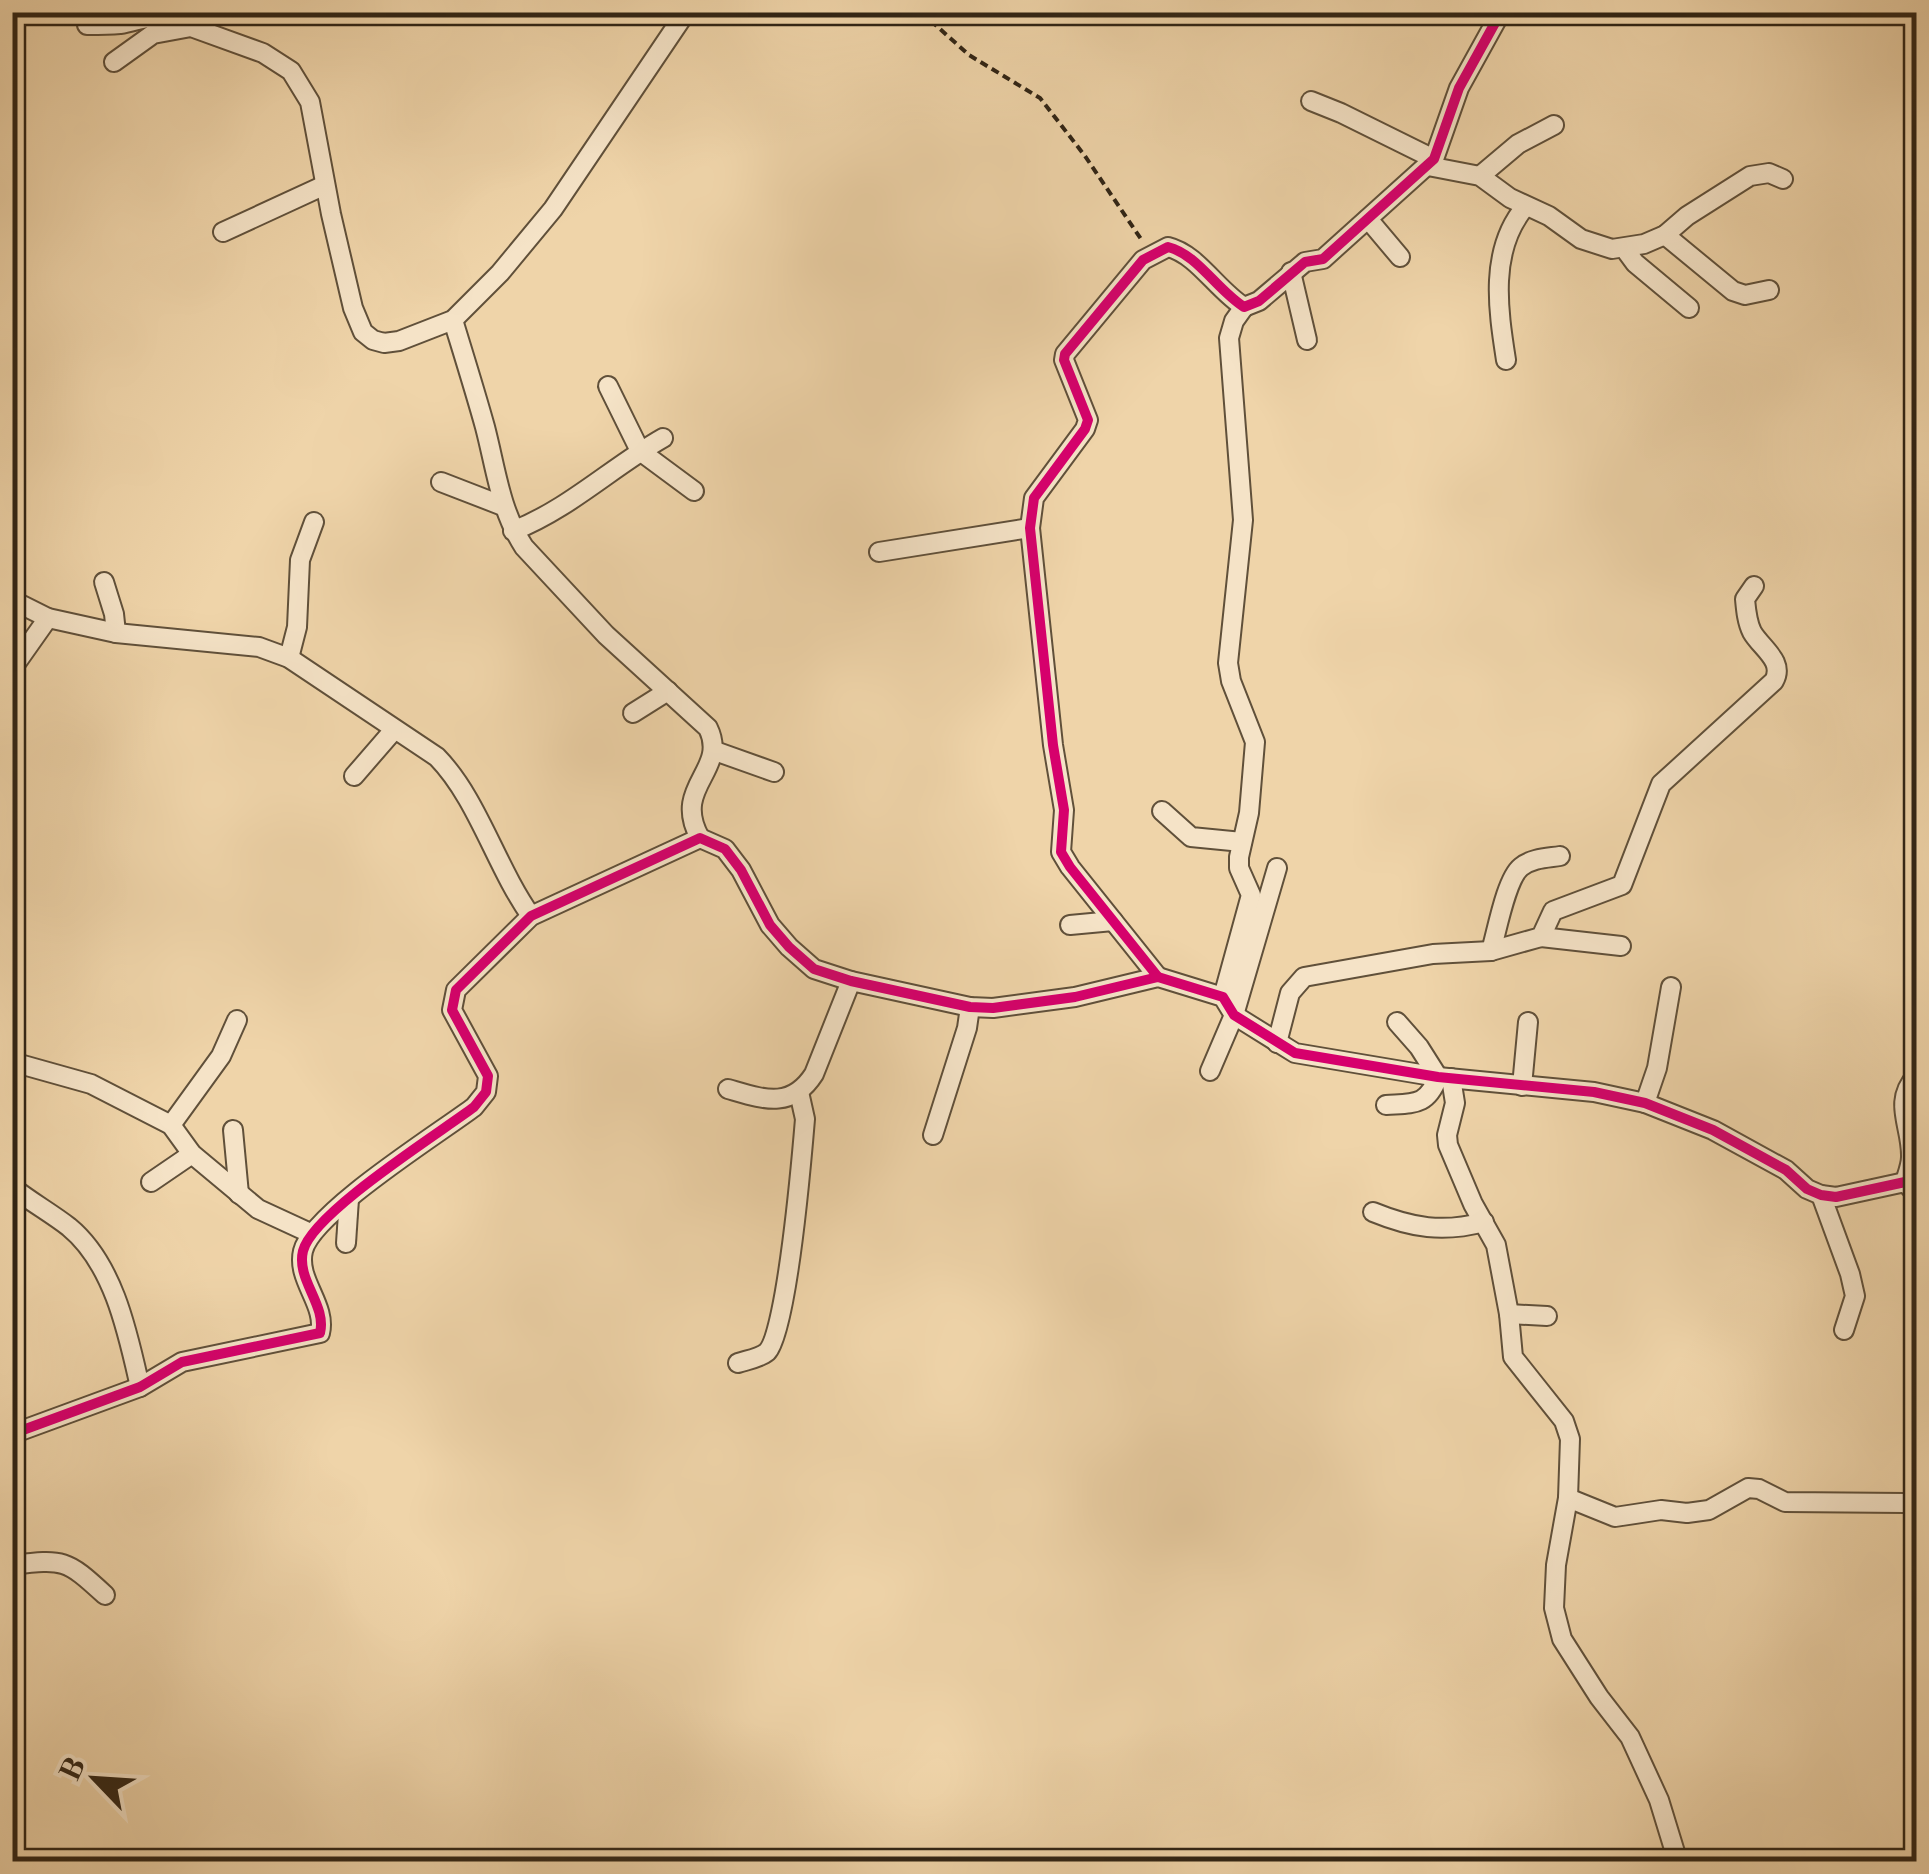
<svg xmlns="http://www.w3.org/2000/svg" width="1929" height="1874" font-family="'Libre Bodoni',serif">
<style>
.lines{fill:none;stroke-linecap:round;stroke-linejoin:round}
.minor-casing{stroke:#60503a;stroke-width:22}
.path{stroke:#302415;stroke-width:4;stroke-dasharray:8 5;stroke-linecap:butt}
.minor{stroke:#f5e3c7;stroke-width:18}
.cycleway-casing{stroke:#f5e3c7;stroke-width:16}
.cycleway{stroke:#d6006c;stroke-width:10}
</style>
<rect width="100%" height="100%" fill="#efd4a9"/>
<filter id="stains"><feTurbulence type="fractalNoise" baseFrequency=".002" numOctaves="4"/><feColorMatrix values="0 0 0 0 .2 0 0 0 0 .09 0 0 0 0 .02 0 0 0 .5 -.17"/></filter>
<radialGradient id="worn" r=".72"><stop offset=".6" stop-color="#630" stop-opacity="0"/><stop offset="1" stop-color="#630" stop-opacity=".3"/></radialGradient>
<g class="lines">
<defs>
<g id="minor">
<path d="M87 25C98 25 109 25 120 24 142 21 154 9 171 29"/>
<polyline points="114,62 153,34 191,27 263,53 291,71 310,102 331,214 353,308 363,332 373,340 384,343 399,341 453,320 500,273 553,209 686,12"/>
<polyline points="1311,101 1341,113 1434,159"/>
<polyline points="1428,166 1480,176 1510,198 1549,216 1581,239 1612,249 1644,244 1665,235 1687,216 1750,176 1769,173 1783,179"/>
<polyline points="1480,176 1518,144 1554,125"/>
<polyline points="1368,219 1400,257"/>
<polyline points="223,232 325,185"/>
<polyline points="1665,235 1733,291 1745,295 1769,290"/>
<polyline points="1624,248 1635,263 1689,308"/>
<polyline points="1291,272 1307,340"/>
<path d="M453 320C464 356 475 391 485 427 496 469 500 510 524 547L606 635 708 728C729 771 671 786 700 838"/>
<path d="M1506 360C1498 309 1489 250 1525 207"/>
<polyline points="608,386 640,451 694,491"/>
<polyline points="441,482 503,506"/>
<path d="M513 531C569 509 612 467 663 438"/>
<polyline points="879,552 1030,528"/>
<polyline points="104,582 114,614 116,633"/>
<path d="M12 600 48 618 116 633 259 647 289 658 437 757C478 799 496 867 531 916"/>
<polyline points="289,658 297,627 300,560 314,522"/>
<polyline points="12,669 48,618"/>
<polyline points="633,713 668,691"/>
<polyline points="715,751 774,772"/>
<polyline points="354,776 393,731"/>
<polyline points="1162,811 1191,837 1242,842"/>
<polyline points="1070,925 1113,921"/>
<polyline points="1541,937 1621,946"/>
<path d="M1491 951C1497 931 1506 879 1521 867 1532 858 1547 858 1560 856"/>
<path d="M1158 977 1070 867 1061 852 1064 810 1053 745 1030 528 1034 498 1085 429 1088 420 1064 360 1065 354 1143 260 1168 247C1197 254 1217 290 1244 307L1259 301 1305 262 1323 259 1434 159 1459 88 1501 12"/>
<polyline points="1223,997 1251,895 1239,868 1239,857 1249,813 1255,742 1231,681 1228,663 1243,520 1229,338 1234,321 1244,307"/>
<path d="M1277 1043 1290 993 1304 977 1433 954 1491 951 1541 937 1553 911 1622 885 1661 784 1774 681C1785 661 1761 648 1752 632 1747 622 1746 610 1745 599L1754 586"/>
<polyline points="16,1063 91,1084 171,1125 192,1154 258,1209 310,1233"/>
<polyline points="1210,1071 1234,1015 1277,868"/>
<polyline points="1451,1078 1455,1103 1447,1135 1448,1145 1473,1204 1496,1245 1509,1314 1513,1357 1564,1421 1570,1439 1568,1498 1556,1565 1554,1608 1562,1639 1599,1697 1630,1737 1659,1800 1678,1862"/>
<polyline points="1522,1086 1528,1022"/>
<path d="M728 1089C763 1099 791 1110 814 1074L851 981"/>
<polyline points="1645,1103 1657,1068 1671,987"/>
<path d="M1386 1105C1414 1103 1427 1106 1438 1077L1419 1047 1397 1022"/>
<polyline points="171,1125 221,1056 237,1020"/>
<polyline points="233,1130 239,1194"/>
<polyline points="933,1135 967,1028 970,1007"/>
<polyline points="151,1182 192,1154"/>
<path d="M1905 1182C1907 1175 1911 1165 1911 1157 1912 1126 1892 1103 1916 1076"/>
<path d="M12 1187C31 1202 51 1213 69 1227 114 1264 128 1334 140 1387"/>
<polyline points="1821,1195 1850,1274 1855,1296 1844,1330"/>
<path d="M1373 1212C1412 1228 1443 1233 1484 1222"/>
<polyline points="346,1243 349,1199"/>
<polyline points="1915,1309 1916,1308"/>
<polyline points="1509,1314 1547,1316"/>
<path d="M738 1363C747 1360 760 1358 767 1352 787 1332 802 1155 805 1119L799 1092"/>
<path d="M12 1434 140 1387 182 1362 320 1333C327 1305 296 1280 303 1251 312 1213 438 1134 474 1107L486 1092 488 1076 452 1010 456 990 531 916 700 838 725 849 741 870 770 925 789 947 814 969 851 981 970 1007 993 1008 1075 997 1158 977 1223 997 1234 1015 1295 1053 1438 1077 1594 1092 1645 1103 1713 1130 1786 1170 1807 1189 1821 1195 1836 1197 1905 1182 1916 1194"/>
<polyline points="1568,1498 1615,1517 1661,1510 1687,1513 1709,1510 1748,1488 1759,1489 1785,1502 1905,1503"/>
<path d="M12 1565C64 1559 66 1559 105 1595"/>
</g>
</defs>
<use href="#minor" class="minor-casing"/>
<polyline class="path" points="921,12 969,55 1040,98 1085,156 1143,242"/>
<use href="#minor" class="minor"/>
<defs>
<g id="cycleway">
<path d="M1158 977 1070 867 1061 852 1064 810 1053 745 1030 528 1034 498 1085 429 1088 420 1064 360 1065 354 1143 260 1168 247C1197 254 1217 290 1244 307L1259 301 1305 262 1323 259 1434 159 1459 88 1501 12"/>
<path d="M12 1434 140 1387 182 1362 320 1333C327 1305 296 1280 303 1251 312 1213 438 1134 474 1107L486 1092 488 1076 452 1010 456 990 531 916 700 838 725 849 741 870 770 925 789 947 814 969 851 981 970 1007 993 1008 1075 997 1158 977 1223 997 1234 1015 1295 1053 1438 1077 1594 1092 1645 1103 1713 1130 1786 1170 1807 1189 1821 1195 1836 1197 1905 1182 1916 1194"/>
</g>
</defs>
<use href="#cycleway" class="cycleway-casing"/>
<use href="#cycleway" class="cycleway"/>
</g>
<rect width="1929" height="1874" fill="none" stroke="#efd4a9" stroke-width="50"/>
<rect x="15" y="15" width="1899" height="1844" fill="none" stroke="#302415" stroke-width="5"/>
<rect x="25" y="25" width="1879" height="1824" fill="none" stroke="#302415" stroke-width="2.5"/>
<g transform="translate(95 1779) rotate(295)" stroke="#f5e3c7" stroke-width="8" paint-order="stroke">
<path d="M0-8L18 38L0 25L-18 38Z" fill="#302415"/>
<text y="-15" font-size="28" font-weight="bold" text-anchor="middle" fill="#302415">B</text>
</g>
<rect width="100%" height="100%" filter="url(#stains)"/>
<rect width="100%" height="100%" fill="url(#worn)"/>
</svg>
